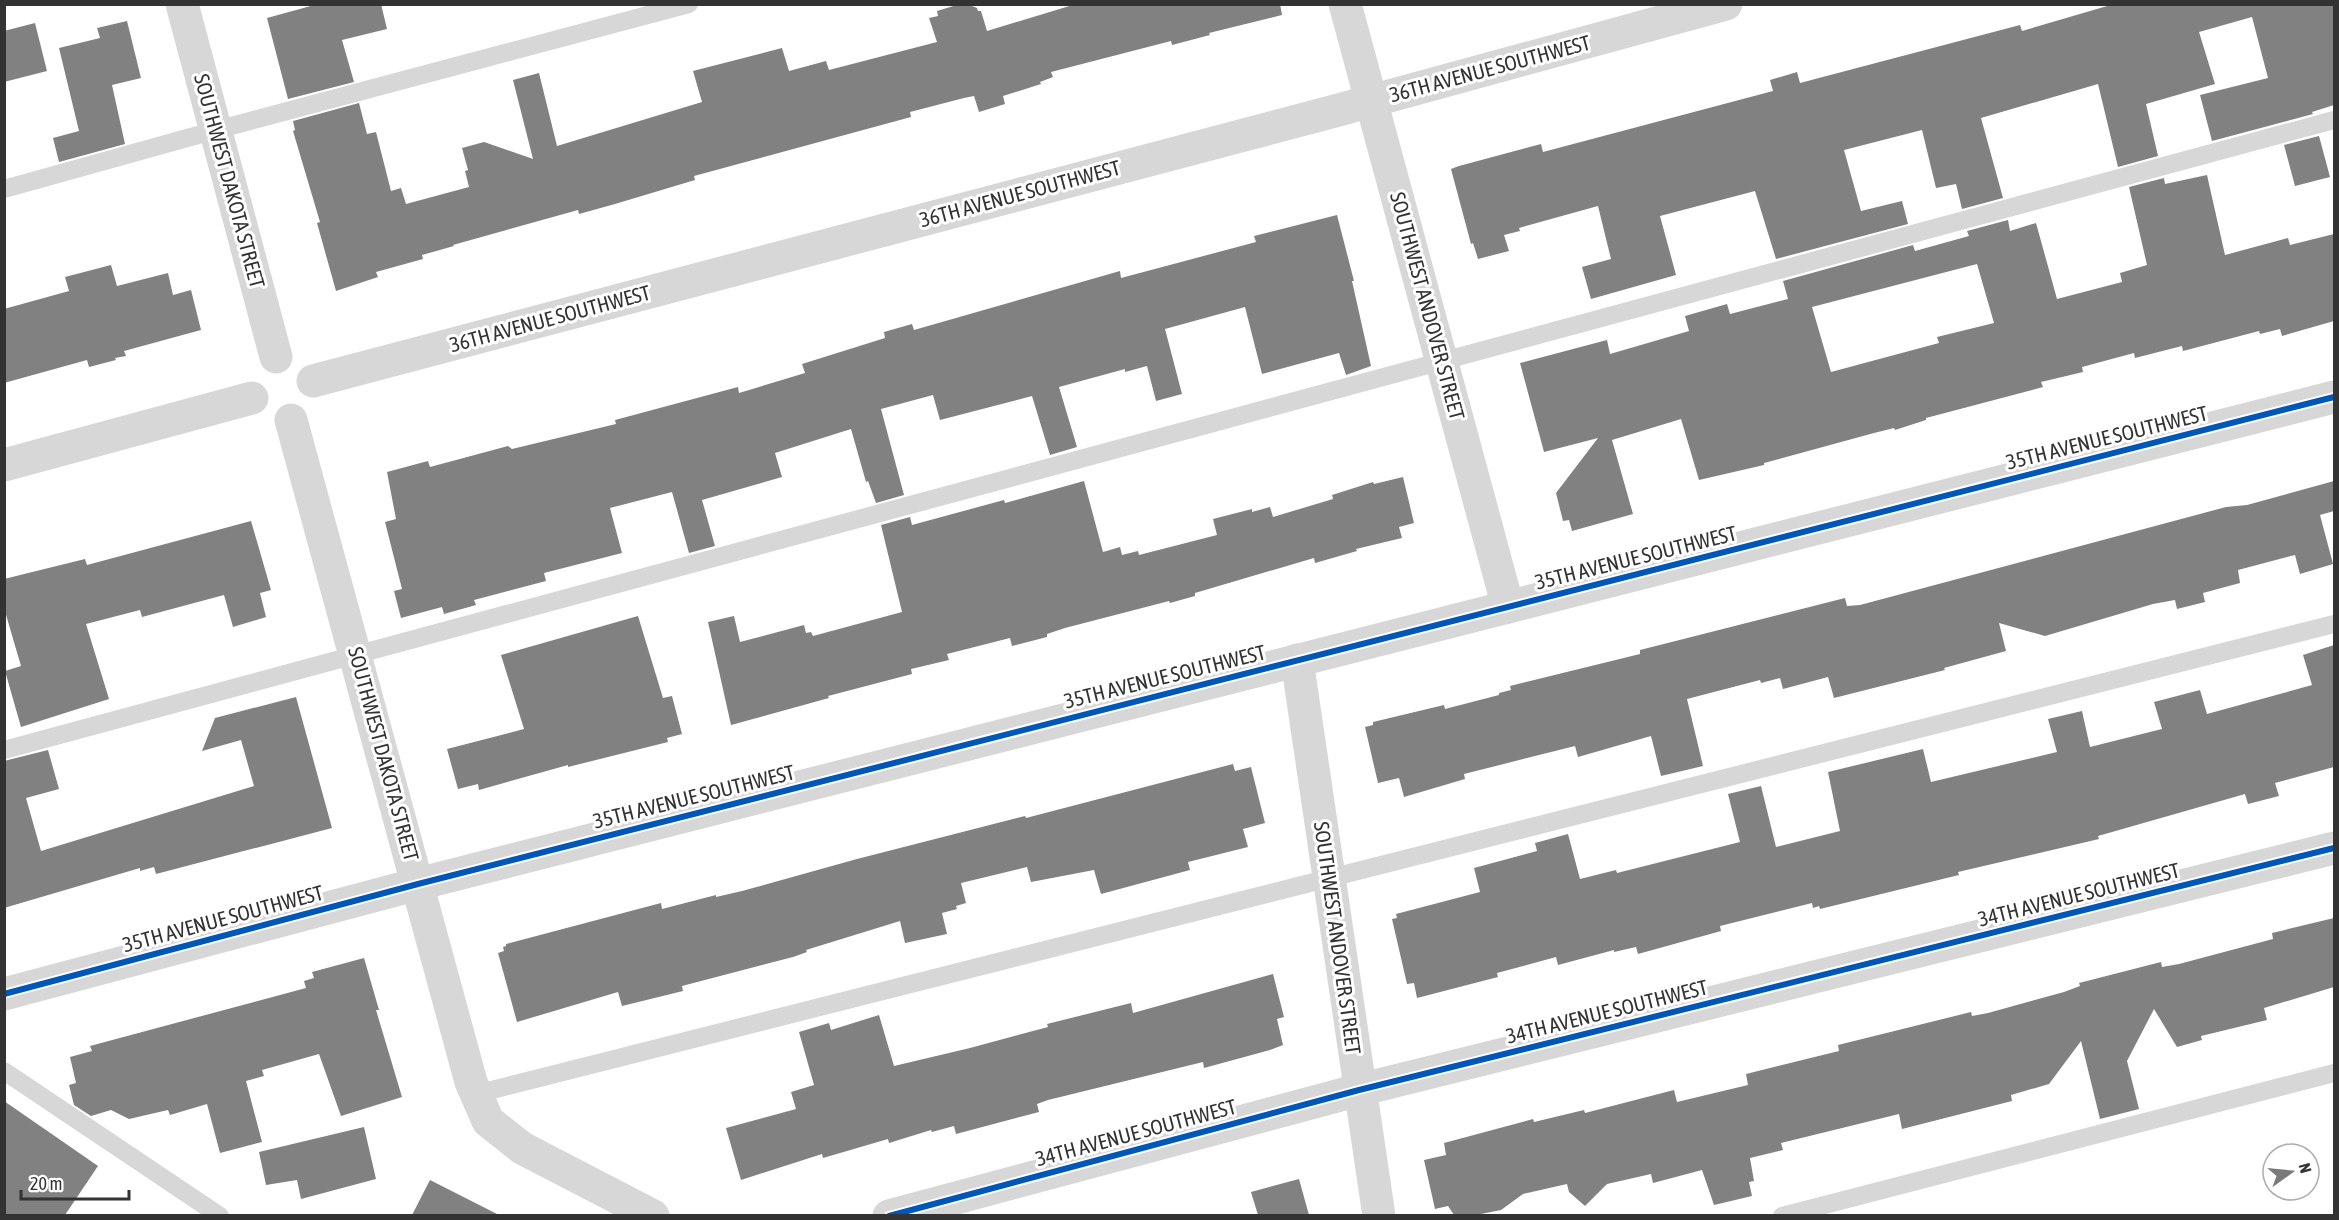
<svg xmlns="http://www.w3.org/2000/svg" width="2339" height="1220" font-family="'Asap Condensed',sans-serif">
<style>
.building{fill:#818181;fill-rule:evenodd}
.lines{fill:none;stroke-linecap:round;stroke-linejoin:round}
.service{stroke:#d7d7d7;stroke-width:18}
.minor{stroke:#d7d7d7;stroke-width:33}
.tertiary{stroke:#d7d7d7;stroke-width:33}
.cycleway-casing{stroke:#fff;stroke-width:10}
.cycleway{stroke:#0057b8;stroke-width:6}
.labels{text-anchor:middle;stroke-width:6;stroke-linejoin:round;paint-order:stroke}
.street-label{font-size:21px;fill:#333;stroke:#fff}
</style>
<rect width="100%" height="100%" fill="#fff"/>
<g class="building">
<polygon points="318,4 381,4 387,29 342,40 354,82 288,99 267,18"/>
<polygon points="960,4 967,4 977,8 978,11 981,11 987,31 1076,4 1280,4 1282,15 1209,33 1210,35 1172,45 1171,41 1051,72 1053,77 1040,82 1041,84 1003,96 1005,104 979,112 974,96 964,98 910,112 911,117 694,176 695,180 615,204 579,214 578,210 453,245 454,246 422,255 423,259 376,272 378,277 336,291 317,223 320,222 293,131 295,130 293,121 359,103 367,134 376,132 391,191 401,188 406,204 469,187 465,171 468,170 462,148 484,142 533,159 513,80 539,73 557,146 702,102 693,71 782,48 789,71 826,61 829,70 937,42 929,18 938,16 937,11"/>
<polygon points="2114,4 2334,4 2334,105 2312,112 2313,114 2212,141 2200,95 2268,78 2252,17 2199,32 2215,84 2146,104 2158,156 2118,167 2098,84 1981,118 2003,198 1962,209 1956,184 1936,188 1922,130 1844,150 1861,211 1902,201 1908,224 1776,259 1755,191 1660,216 1676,275 1591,299 1582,267 1611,259 1598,206 1519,228 1520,231 1504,235 1509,251 1478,259 1473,243 1471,244 1451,169 1459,166 1541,144 1543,152 1773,91 1770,80 1797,72 1800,83 2020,25 2022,31"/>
<polygon points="127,21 141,78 112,85 125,144 59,162 53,138 79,131 59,48 100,38 97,28"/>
<polygon points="35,23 47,71 4,82 4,31"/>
<polygon points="2319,136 2330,177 2295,186 2284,145"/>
<path d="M2207 175 2225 255 2288 238 2290 245 2334 234V321L2282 336 2280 329 2260 334 2259 331 2183 351 2182 346 2135 358 2134 353 2082 367 2083 372 2041 382 2043 387 1926 418V420L1895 430 1894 428 1874 433 1764 463V465L1699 480 1681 419 1612 440 1633 514 1572 531 1569 520 1563 521 1556 493 1598 438 1544 452 1520 363 1607 340 1610 354 1689 331 1685 316 1727 304 1730 314 1788 299 1783 281 1913 245 1915 251 1969 236 1967 231 2008 220 2010 231 2036 223 2057 299 2122 282 2120 273 2147 265 2129 187 2164 178 2165 184ZM1977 264 1994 323 1937 337 1939 343 1831 372 1812 307Z"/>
<polygon points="1337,215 1354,281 1352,281 1371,366 1346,375 1339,353 1262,374 1245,307 1165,329 1182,394 1156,401 1147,366 1125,372 1125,369 1059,387 1077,447 1050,455 1032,396 940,420 933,395 881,409 904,495 876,503 868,481 866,482 851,429 775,453 782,477 702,500 715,546 689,553 672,492 610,508 622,553 544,573 546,581 474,600 476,605 444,614 442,607 401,618 394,591 402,589 385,522 396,519 387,472 428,461 430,467 508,446 512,449 616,424 615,420 738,387 739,393 805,373 802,364 885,338 884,332 912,324 914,330 1120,271 1121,278 1256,242 1254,236"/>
<polygon points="111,265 117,286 168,273 173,295 191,290 201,330 124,351 126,356 115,358 116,360 89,367 87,360 4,383 4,309 69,291 65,277"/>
<polygon points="1403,477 1414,523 1399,527 1402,538 1356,549 1357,551 1315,563 1314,558 1195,593 1195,596 1170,603 1169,601 1065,628 1047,634 1047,637 1012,646 1010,638 947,654 949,660 911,669 912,674 828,696 829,698 731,725 708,622 734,616 740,642 804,625 806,633 811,632 813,636 902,612 881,525 910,517 912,525 1004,500 1005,503 1084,481 1103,552 1120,547 1122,555 1138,551 1139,555 1217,535 1213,519 1252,509 1252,512 1270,507 1273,517 1333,499 1332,495 1373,482 1374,484"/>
<polygon points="2334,481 2334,511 2320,515 2333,564 2300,574 2295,555 2238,570 2240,583 2203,593 2205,602 2177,609 2175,600 2153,604 2045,636 1999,623 2006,651 1944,668 1945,670 1834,698 1828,677 1783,689 1780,678 1761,683 1760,680 1687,699 1703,766 1661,776 1651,736 1578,757 1575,746 1464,774 1465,779 1404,797 1399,778 1378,783 1365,727 1373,725 1373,722 1444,705 1445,709 1499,695 1499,693 1511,690 1510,686 1640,654 1640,650 1845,598 1847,606 1860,605 2226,507 2247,505"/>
<polygon points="251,521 271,590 260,593 266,617 233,627 224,595 142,617 140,610 86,624 109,699 21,727 5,671 21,666 4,608 4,579 85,559 87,565"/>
<polygon points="638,616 663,698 672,696 682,734 667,738 668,742 568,767 568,765 479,790 478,784 458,789 447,749 524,729 501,655"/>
<polygon points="2334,645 2334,767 2275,783 2279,796 2248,804 2245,794 2098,836 2099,839 1958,872 1959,875 1820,909 1819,906 1813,908 1812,903 1720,926 1721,931 1638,954 1636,947 1614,952 1614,950 1558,965 1556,957 1497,973 1498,977 1417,998 1414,983 1407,984 1392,919 1397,918 1396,914 1480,892 1474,868 1537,851 1535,843 1568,834 1580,879 1616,870 1617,873 1740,842 1728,794 1761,786 1776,847 1840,831 1828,772 1923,749 1931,782 2057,752 2048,719 2082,711 2090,747 2162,729 2154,702 2200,690 2207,714 2312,685 2303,655"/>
<polygon points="296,697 332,828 156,874 154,867 140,871 140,868 4,908 4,761 48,750 59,789 26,798 41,851 254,786 241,740 202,751 215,718"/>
<polygon points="1233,764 1235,771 1251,767 1265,823 1243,829 1248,847 1188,862 1190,870 1101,894 1094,870 1031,882 1027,867 961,883 966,903 956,906 957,909 942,913 947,934 905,943 900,921 806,950 807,952 793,957 682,986 683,991 622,1006 618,992 517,1022 498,953 504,951 503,947 506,946 506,944 661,903 662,909 716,895 716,897 742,891 857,859 1025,816 1026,818"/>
<polygon points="2334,918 2334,987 2264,1008 2267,1020 2201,1036 2202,1040 2177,1047 2154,1009 2127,1061 2139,1109 2100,1119 2081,1041 2049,1084 2011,1095 2012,1101 1902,1129 1899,1114 1781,1143 1783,1150 1750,1158 1754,1181 1749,1182 1752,1196 1714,1205 1702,1170 1653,1183 1651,1174 1607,1184 1585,1206 1569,1192 1567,1184 1523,1194 1501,1210 1476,1215 1454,1215 1448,1206 1435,1209 1424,1160 1446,1155 1444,1143 1533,1119 1534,1122 1584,1110 1585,1113 1674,1090 1677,1102 1748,1085 1746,1074 1839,1051 1838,1045 1971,1012 1972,1016 1988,1013 2064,992 2080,986 2079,983 2161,962 2162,967 2179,964 2273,939 2272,933"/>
<polygon points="364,958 379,1010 376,1010 402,1097 341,1116 319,1054 262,1070 264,1076 246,1081 262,1142 220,1153 207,1104 170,1115 168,1110 129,1119 111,1110 91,1116 74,1105 69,1085 76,1083 70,1057 92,1051 90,1046 306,988 304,981 314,978 312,972"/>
<polygon points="1273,974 1284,1017 1277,1019 1283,1045 1270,1050 1204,1068 1203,1062 1048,1100 1037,1104 1039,1112 956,1134 954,1126 932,1132 931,1130 889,1143 888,1139 823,1158 822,1154 741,1180 726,1128 796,1109 791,1092 814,1085 799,1032 829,1023 831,1030 879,1015 894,1066 970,1048 1048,1027 1047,1024 1131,1003 1133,1013"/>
<polygon points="4,1101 98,1166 65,1215 4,1215"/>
<polygon points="364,1127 376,1179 301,1199 297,1180 266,1185 259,1152"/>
<polygon points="1299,1179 1309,1215 1258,1215 1251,1192"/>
<polygon points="430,1180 499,1215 412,1215"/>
</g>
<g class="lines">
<g class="service">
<polyline points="4,189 216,130 689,4"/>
<polyline points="4,750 2334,120"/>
<polyline points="4,1071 220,1216"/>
<polyline points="476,1094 2334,624"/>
<polyline points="1782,1216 2334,1073"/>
</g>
<g class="minor">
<polyline points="182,4 276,357"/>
<polyline points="1345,4 1508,607"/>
<polyline points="313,381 1331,112 1726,4"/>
<polyline points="291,420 471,1082 488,1121 522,1148 653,1216"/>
<polyline points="4,465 252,398"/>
<polyline points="1297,660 1379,1216"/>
<polyline points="889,1216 1359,1090 2334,848"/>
</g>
<polyline class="tertiary" points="4,994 418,884 2334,397"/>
<defs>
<g id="cycleway">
<polyline points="4,994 418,884 2334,397"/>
<polyline points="889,1216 1359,1090 2334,848"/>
</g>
</defs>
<use href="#cycleway" class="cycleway-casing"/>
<use href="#cycleway" class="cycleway"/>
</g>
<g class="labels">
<g class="street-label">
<text transform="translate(1490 69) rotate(-15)" y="7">36TH AVENUE SOUTHWEST</text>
<text transform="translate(229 181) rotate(75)" y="7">SOUTHWEST DAKOTA STREET</text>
<text transform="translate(1020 194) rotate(-15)" y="7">36TH AVENUE SOUTHWEST</text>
<text transform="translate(1427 306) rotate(75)" y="7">SOUTHWEST ANDOVER STREET</text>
<text transform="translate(550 319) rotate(-15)" y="7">36TH AVENUE SOUTHWEST</text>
<text transform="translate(2107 438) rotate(-14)" y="7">35TH AVENUE SOUTHWEST</text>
<text transform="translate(1636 558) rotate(-14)" y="7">35TH AVENUE SOUTHWEST</text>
<text transform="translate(1165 677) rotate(-14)" y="7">35TH AVENUE SOUTHWEST</text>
<text transform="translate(383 754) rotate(75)" y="7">SOUTHWEST DAKOTA STREET</text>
<text transform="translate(694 797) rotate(-14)" y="7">35TH AVENUE SOUTHWEST</text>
<text transform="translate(2079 895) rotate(-14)" y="7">34TH AVENUE SOUTHWEST</text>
<text transform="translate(223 919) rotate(-15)" y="7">35TH AVENUE SOUTHWEST</text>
<text transform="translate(1337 938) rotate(82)" y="7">SOUTHWEST ANDOVER STREET</text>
<text transform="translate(1607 1012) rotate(-14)" y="7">34TH AVENUE SOUTHWEST</text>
<text transform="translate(1136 1133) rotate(-15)" y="7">34TH AVENUE SOUTHWEST</text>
</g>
</g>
<rect width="2339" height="1220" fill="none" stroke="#333333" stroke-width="12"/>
<g transform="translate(2291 1172) rotate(75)"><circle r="28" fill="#ffffff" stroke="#adadad" stroke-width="1.5"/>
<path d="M0-4.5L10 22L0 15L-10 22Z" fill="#7a7a7a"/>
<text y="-9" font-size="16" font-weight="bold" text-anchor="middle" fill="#333333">N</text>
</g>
<path d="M21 1190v9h108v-9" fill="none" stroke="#333333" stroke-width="3"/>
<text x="30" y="1190" font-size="18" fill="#333333" stroke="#ffffff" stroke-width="4.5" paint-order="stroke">20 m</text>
</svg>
